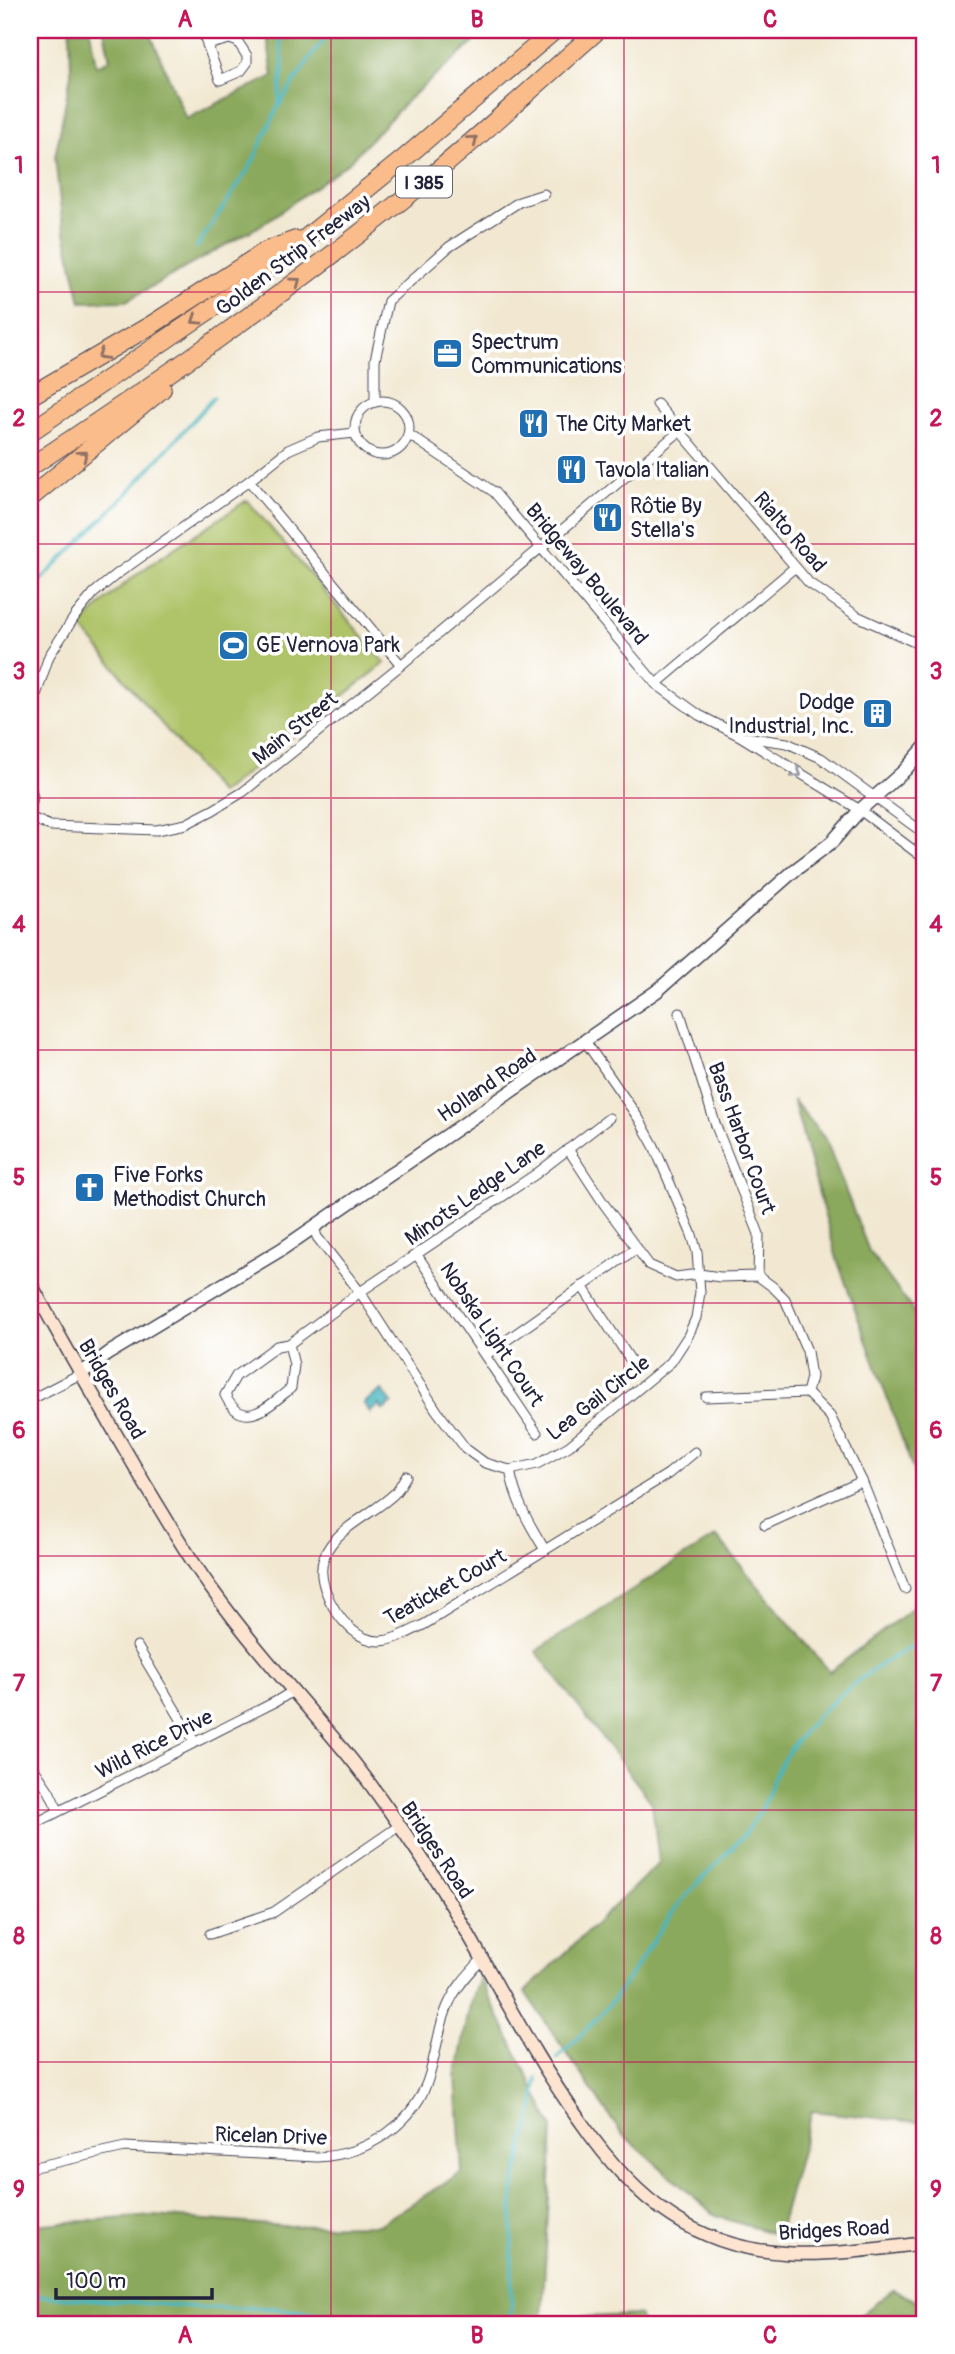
<svg xmlns="http://www.w3.org/2000/svg" width="955" height="2354" font-family="Pangolin,sans-serif">
<style>
.green{fill:#afc367;stroke:#687251;stroke-width:2}
.forest{fill:#8ba95c;stroke:#56664c;stroke-width:2}
.water{fill:#47b6bf;stroke:#346c7d;stroke-width:2}
.lines{fill:none;stroke-linecap:round;stroke-linejoin:round}
.stream{stroke:#47b6bf;stroke-width:3.5}
.minor-casing{stroke:#414052;stroke-width:11}
.tertiary-casing{stroke:#414052;stroke-width:15}
.secondary-casing{stroke:#414052;stroke-width:15}
.motorway-casing{stroke:#414052;stroke-width:20}
.minor{stroke:#fff;stroke-width:9}
.tertiary{stroke:#fff;stroke-width:12}
.secondary{stroke:#fde4d1;stroke-width:12}
.motorway{stroke:#fabc8b;stroke-width:18}
.oneway{stroke:#8e6f63}
.oneway2{stroke:#9c9ca7}
.grid{fill:none;stroke:#c2185b;stroke-width:2;stroke-opacity:0.55}
.labels{text-anchor:middle;stroke-width:7;stroke-linejoin:round;paint-order:stroke}
.shield{fill:#fff;stroke:#646476;stroke-width:2}
.shield-label{font-size:19px;font-weight:bold;fill:#22223b}
.street-label{font-size:21px;fill:#22223b;stroke:#fff}
.poi-label{font-size:21px;fill:#22223b;stroke:#fff;text-anchor:start}
.neatline{fill:none;stroke:#c2185b;stroke-width:2.5}
.grid-label{font-size:23px;text-anchor:middle;font-weight:bold;fill:#c2185b}
</style>
<rect width="100%" height="100%" fill="#fff"/>
<filter id="ink" filterUnits="userSpaceOnUse"><feTurbulence type="fractalNoise" baseFrequency=".0143" numOctaves="2"/><feDisplacementMap in="SourceGraphic" scale="14" xChannelSelector="R" yChannelSelector="G"/><feConvolveMatrix kernelMatrix="1 2 1 2 8 2 1 2 1" color-interpolation-filters="sRGB"/></filter>
<filter id="wash" filterUnits="userSpaceOnUse"><feTurbulence type="fractalNoise" baseFrequency=".00686" numOctaves="4" result="noise"/><feDisplacementMap in="SourceGraphic" scale="28" xChannelSelector="R" yChannelSelector="G"/><feGaussianBlur stdDeviation="1.57" result="paint"/><feColorMatrix in="noise" values="0 0 0 0 0 0 0 0 0 0 0 0 0 0 0 0 0 1.4 0 .05"/><feComposite in="paint" operator="in"/></filter>
<g filter="url(#wash)">
<rect width="100%" height="100%" fill="#f2e8d1"/>
<path class="green" d="M247 500 385 663 220 794 81 627C120 577 194 537 247 500Z"/>
<g class="forest">
<polygon points="70,30 90,30 96,66 110,60 104,30 149,30 186,119 273,76 266,30 488,30 409,99 348,163 263,224 126,301 81,302 62,220 55,157 71,74"/>
<polygon points="793,1100 826,1140 869,1251 925,1327 925,1503 837,1259"/>
<polygon points="716,1536 830,1672 911,1609 925,1585 925,2123 812,2111 778,2235 716,2216 621,2133 525,1992 659,1863 652,1803 536,1651"/>
<polygon points="480,1977 553,2128 542,2318 639,2315 641,2324 30,2324 30,2225 154,2216 284,2226 378,2225 462,2172 456,2077 470,2005"/>
<polygon points="893,2290 925,2305 925,2324 849,2324"/>
</g>
<polygon class="water" points="382,1390 392,1403 383,1410 379,1405 370,1412 364,1403"/>
<g class="lines">
<g class="stream">
<polyline points="279,30 283,65 279,105"/>
<polyline points="197,247 251,165 278,107 310,58 332,30"/>
<polyline points="30,591 125,496 214,397"/>
<path d="M557 2058C579 2037 600 2017 619 1992 639 1965 655 1935 676 1908 699 1877 732 1854 754 1821 759 1814 764 1805 767 1798 771 1790 772 1780 776 1772 809 1713 865 1669 925 1640"/>
<polyline points="30,2295 210,2308 270,2308 362,2318 375,2324"/>
<polyline points="511,2324 513,2189 534,2105 537,2078"/>
</g>
</g>
</g>
<g filter="url(#ink)">
<g class="lines">
<defs>
<g id="minor">
<polyline points="202,30 220,80 241,71 247,63 247,56 238,42 230,39 207,45"/>
<circle cx="382" cy="428" r="27"/>
<polyline points="375,402 375,360 388,301 449,247 519,202 544,194"/>
<polyline points="657,404 809,583 857,616 925,647"/>
<polyline points="408,434 494,492 656,684 699,715 740,736 860,810 925,859"/>
<polyline points="249,481 401,665"/>
<polyline points="656,684 794,568"/>
<polyline points="30,713 49,656 75,616 94,593 117,574 249,481 288,450 318,437 355,433"/>
<polyline points="745,737 787,743 821,758 925,834"/>
<polyline points="30,785 33,797 30,810"/>
<polyline points="30,817 50,826 157,830 186,824 213,810 243,792 401,665 680,431"/>
<polyline points="680,1013 716,1126 759,1234 758,1276"/>
<polyline points="568,1149 604,1204 649,1265 676,1277 699,1274 720,1277 758,1276 773,1287 785,1299 807,1351 811,1377 807,1393"/>
<polyline points="314,1227 317,1237 360,1292 437,1411 466,1449 485,1463 510,1470 537,1464 569,1446 671,1362 688,1336 696,1318 700,1292 697,1252 692,1235 654,1146 639,1119 585,1041"/>
<polyline points="417,1255 537,1433"/>
<polyline points="582,1286 631,1361"/>
<path d="M289 1344 277 1346 236 1376 225 1395C243 1433 269 1406 291 1388L294 1365 289 1344 360 1292 536 1174 609 1118"/>
<polyline points="486,1355 637,1248"/>
<polyline points="807,1393 830,1416 862,1481 905,1589"/>
<polyline points="706,1397 807,1393"/>
<polyline points="30,1400 80,1374"/>
<path d="M510 1470C515 1500 529 1524 545 1550"/>
<path d="M406 1476C402 1482 399 1489 394 1494 366 1521 307 1538 325 1589 330 1604 339 1618 351 1629 377 1652 399 1637 425 1624L668 1474 695 1452"/>
<polyline points="765,1525 862,1481"/>
<polyline points="137,1646 194,1741"/>
<polyline points="30,1763 49,1791 58,1810"/>
<polyline points="30,1826 275,1702 293,1691"/>
<polyline points="210,1934 274,1912 399,1826"/>
<path d="M30 2168 125 2147 317 2157C367 2155 416 2124 430 2073 437 2049 439 2023 450 2001 458 1984 471 1972 483 1958"/>
</g>
<polyline id="tertiary" points="80,1374 109,1353 282,1249 657,991 795,870 832,842 860,810 905,770 925,747"/>
<path id="secondary" d="M30 1282C67 1351 106 1417 145 1484 167 1520 188 1557 213 1591 254 1648 302 1700 347 1754 375 1788 400 1826 425 1863 481 1947 521 2040 581 2122 606 2158 635 2193 673 2217 753 2269 836 2254 925 2243"/>
<g id="motorway">
<polyline points="30,396 153,324 266,251 296,240"/>
<polyline points="30,432 258,277 401,161 555,30"/>
<path d="M30 467C155 384 280 298 397 204 467 149 532 88 598 30"/>
<polyline points="30,498 162,389"/>
</g>
</defs>
<use href="#minor" class="minor-casing"/>
<use href="#tertiary" class="tertiary-casing"/>
<use href="#secondary" class="secondary-casing"/>
<use href="#motorway" class="motorway-casing"/>
<use href="#minor" class="minor"/>
<use href="#tertiary" class="tertiary"/>
<use href="#secondary" class="secondary"/>
<use href="#motorway" class="motorway"/>
</g>
<defs><path id="oneway-chevron" d="M-2-3.5L2.5 0L-2 3.5" fill="none" stroke-width="1.6" stroke-linecap="round" stroke-linejoin="round" transform="scale(1.75)"/></defs>
<g class="oneway">
<use href="#oneway-chevron" transform="translate(473 140) rotate(-41)"/>
<use href="#oneway-chevron" transform="translate(296 282) rotate(-37)"/>
<use href="#oneway-chevron" transform="translate(196 320) rotate(146)"/>
<use href="#oneway-chevron" transform="translate(102 355) rotate(149)"/>
<use href="#oneway-chevron" transform="translate(83 455) rotate(-39)"/>
</g>
<use class="oneway2" href="#oneway-chevron" transform="translate(797 773) rotate(32)"/>
</g>
<path class="grid" d="M331 30V2324M624 30V2324M30 292H925M30 544H925M30 798H925M30 1050H925M30 1303H925M30 1556H925M30 1810H925M30 2062H925"/>
<defs>
<symbol id="office-square" viewBox="-11 -11 22 22"><rect x="-9" y="-9" width="18" height="18" rx="4" fill="#1f6fb2" stroke="#fff"/><path d="M-6-3h4V-5.5h4V-3h4V5H-6ZM-1-4.5V-3h2v-1.5ZM-6 0V1H6V0Z" fill="#fff"/></symbol>
<symbol id="restaurant-square" viewBox="-11 -11 22 22"><rect x="-9" y="-9" width="18" height="18" rx="4" fill="#1f6fb2" stroke="#fff"/><path d="M-5-6h1v4h1v-4h1v4h1v-4h1v5L-1.5 .5V6h-2V.5L-5-1ZM5-6V6H3V1.5H1.5Q1.5-4 5-6Z" fill="#fff"/></symbol>
<symbol id="stadium-square" viewBox="-11 -11 22 22"><rect x="-9" y="-9" width="18" height="18" rx="4" fill="#1f6fb2" stroke="#fff"/><path d="M0-5a6.5 5 0 1 0 0 10a6.5 5 0 1 0 0-10ZM-3.5-1.8h7v3.6h-7Z" fill="#fff"/></symbol>
<symbol id="building-square" viewBox="-11 -11 22 22"><rect x="-9" y="-9" width="18" height="18" rx="4" fill="#1f6fb2" stroke="#fff"/><path d="M-4-6H4V6H1V3H-1V6H-4ZM-2.5-4.3h1.7v1.8h-1.7ZM.8-4.3h1.7v1.8H.8ZM-2.5-1h1.7V.8h-1.7ZM.8-1h1.7V.8H.8Z" fill="#fff"/></symbol>
<symbol id="church-square" viewBox="-11 -11 22 22"><rect x="-9" y="-9" width="18" height="18" rx="4" fill="#1f6fb2" stroke="#fff"/><path d="M-1.2-6h2.4v3.5h3.3v2.4h-3.3V6h-2.4V-.1h-3.3v-2.4h3.3Z" fill="#fff"/></symbol>
</defs>
<g fill-rule="evenodd">
<use href="#office-square" x="430" y="336" width="35" height="35"/>
<use href="#restaurant-square" x="516" y="406" width="35" height="35"/>
<use href="#restaurant-square" x="554" y="452" width="35" height="35"/>
<use href="#restaurant-square" x="590" y="500" width="35" height="35"/>
<use href="#stadium-square" x="216" y="628" width="35" height="35"/>
<use href="#building-square" x="860" y="696" width="35" height="35"/>
<use href="#church-square" x="72" y="1170" width="35" height="35"/>
</g>
<g class="labels">
<rect class="shield" x="396" y="166.5" width="56" height="31" rx="5"/>
<g class="shield-label">
<text x="424" y="189">I 385</text>
</g>
<g class="street-label">
<text transform="translate(293 255) rotate(-37)" y="7">Golden Strip Freeway</text>
<text transform="translate(790 532) rotate(49)" y="7">Rialto Road</text>
<text transform="translate(587 574) rotate(50)" y="7">Bridgeway Boulevard</text>
<text transform="translate(295 728) rotate(-39)" y="7">Main Street</text>
<text transform="translate(487 1085) rotate(-34)" y="7">Holland Road</text>
<text transform="translate(742 1138) rotate(70)" y="7">Bass Harbor Court</text>
<text transform="translate(475 1193) rotate(-35)" y="7">Minots Ledge Lane</text>
<text transform="translate(492 1334) rotate(56)" y="7">Nobska Light Court</text>
<text transform="translate(112 1389) rotate(60)" y="7">Bridges Road</text>
<text transform="translate(598 1398) rotate(-38)" y="7">Lea Gail Circle</text>
<text transform="translate(445 1587) rotate(-29)" y="7">Teaticket Court</text>
<text transform="translate(154 1744) rotate(-27)" y="7">Wild Rice Drive</text>
<text transform="translate(437 1850) rotate(56)" y="7">Bridges Road</text>
<text transform="translate(271 2136) rotate(2)" y="7">Ricelan Drive</text>
<text transform="translate(834 2230) rotate(-3)" y="7">Bridges Road</text>
</g>
<g class="poi-label">
<text x="471" y="349">Spectrum<tspan x="471" dy="24">Communications</tspan></text>
<text x="556" y="431">The City Market</text>
<text x="595" y="477">Tavola Italian</text>
<text x="630" y="513">Rôtie By<tspan x="630" dy="24">Stella's</tspan></text>
<text x="256" y="652">GE Vernova Park</text>
<text x="854" y="709" text-anchor="end">Dodge<tspan x="854" dy="24">Industrial, Inc.</tspan></text>
<text x="113" y="1182">Five Forks<tspan x="113" dy="24">Methodist Church</tspan></text>
</g>
</g>
<rect width="955" height="2354" fill="none" stroke="#fff" stroke-width="77"/>
<path d="M56 2288v10h156v-10" fill="none" stroke="#22223b" stroke-width="3.5"/>
<text x="66" y="2288" font-size="21" fill="#22223b" stroke="#ffffff" stroke-width="5" paint-order="stroke">100 m</text>
<rect x="38" y="38" width="878" height="2278" class="neatline"/>
<g class="grid-label">
<text x="185" y="27">A</text>
<text x="477" y="27">B</text>
<text x="770" y="27">C</text>
<text x="19" y="173">1</text>
<text x="936" y="173">1</text>
<text x="19" y="426">2</text>
<text x="936" y="426">2</text>
<text x="19" y="679">3</text>
<text x="936" y="679">3</text>
<text x="19" y="932">4</text>
<text x="936" y="932">4</text>
<text x="19" y="1185">5</text>
<text x="936" y="1185">5</text>
<text x="19" y="1438">6</text>
<text x="936" y="1438">6</text>
<text x="19" y="1691">7</text>
<text x="936" y="1691">7</text>
<text x="19" y="1944">8</text>
<text x="936" y="1944">8</text>
<text x="19" y="2197">9</text>
<text x="936" y="2197">9</text>
<text x="185" y="2343">A</text>
<text x="477" y="2343">B</text>
<text x="770" y="2343">C</text>
</g>
</svg>
